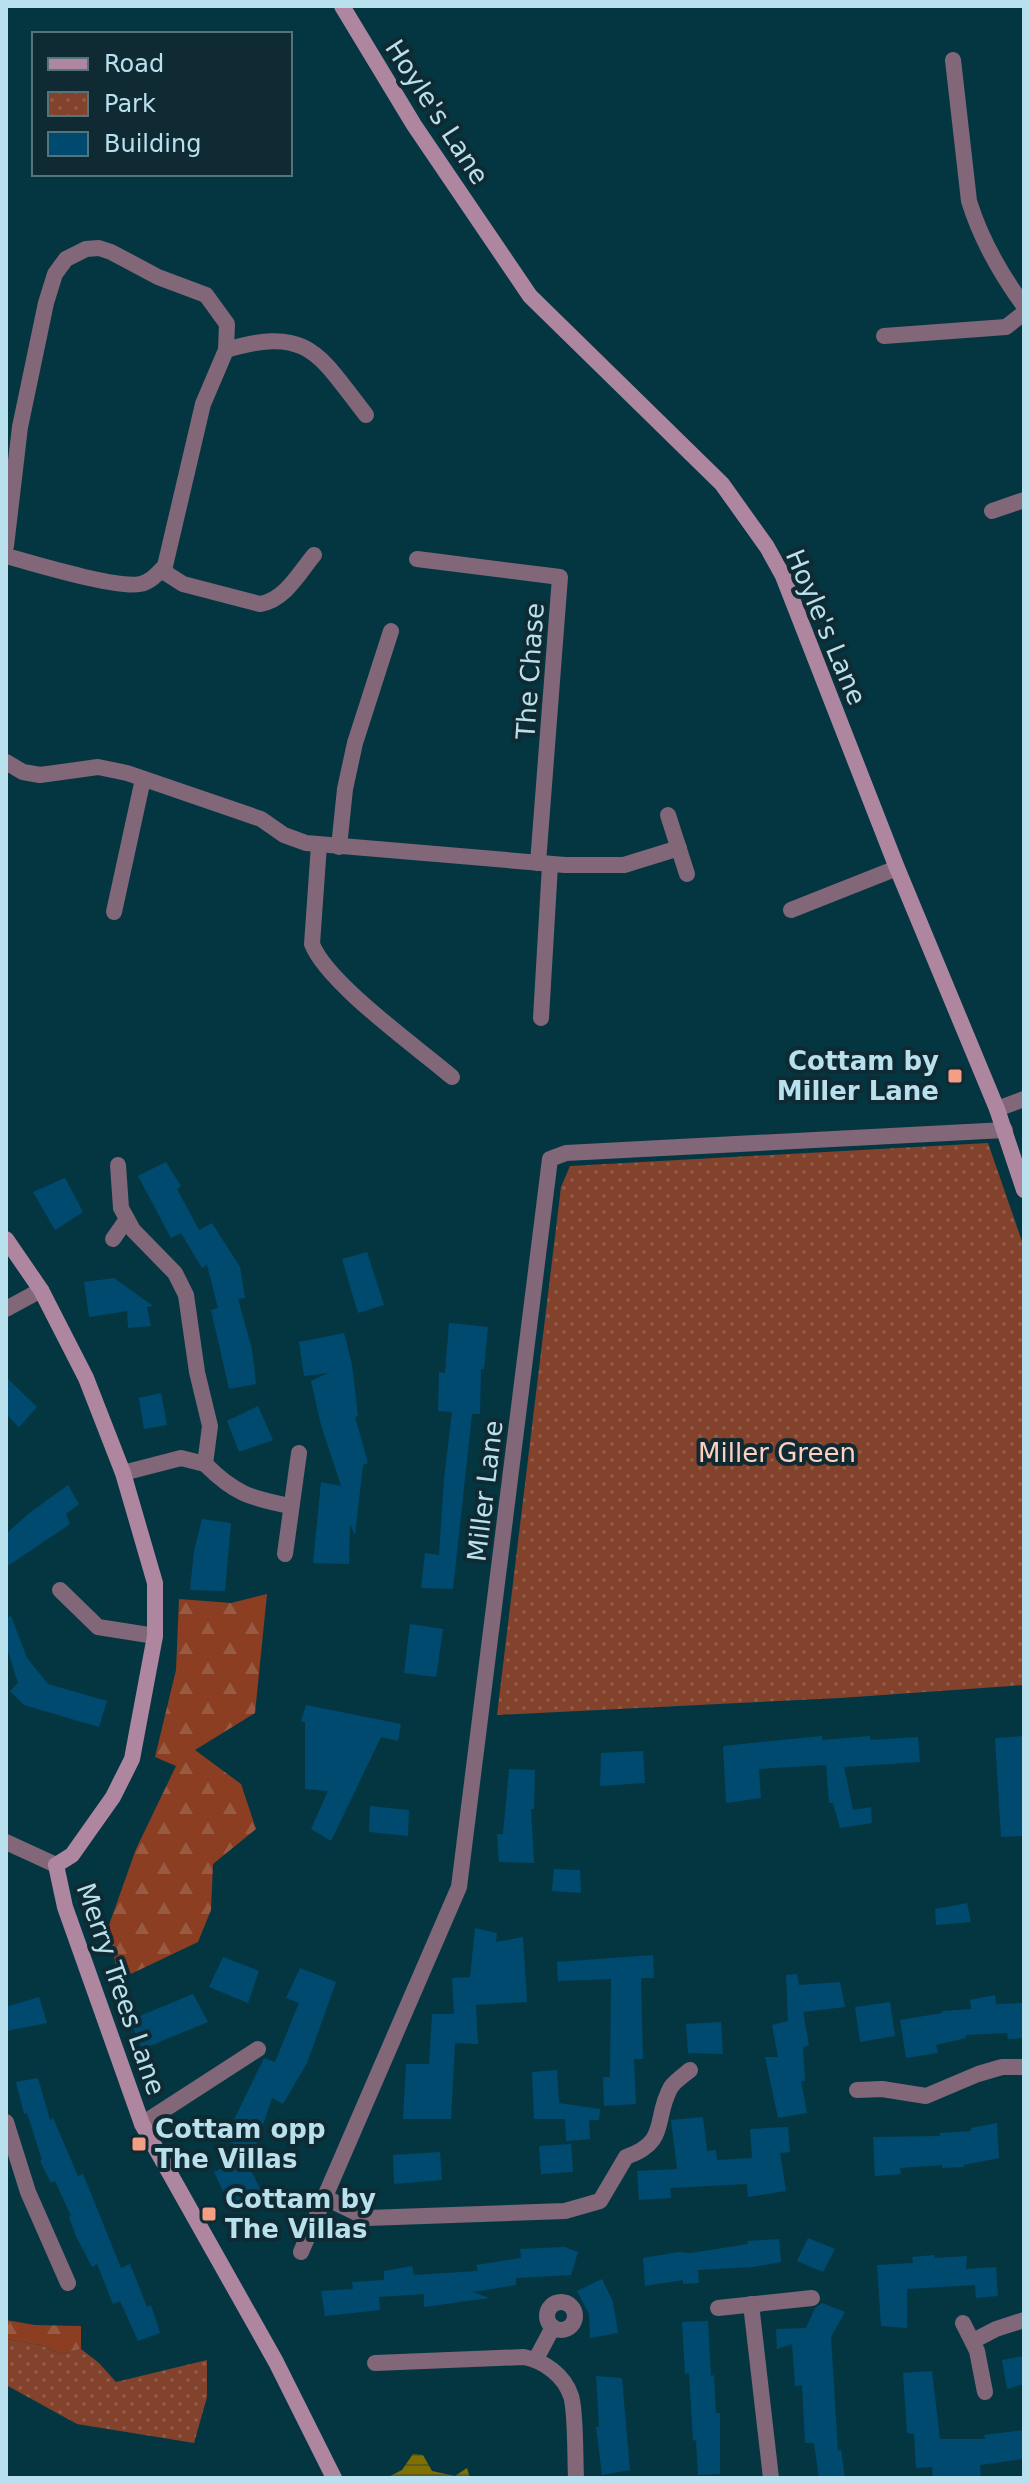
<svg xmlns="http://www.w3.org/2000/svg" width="1030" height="2484" font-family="'DejaVu Sans',sans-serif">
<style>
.forest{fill:url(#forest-firs)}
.park{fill:url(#park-dots)}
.water{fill:url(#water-rules)}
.building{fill:#004a6f}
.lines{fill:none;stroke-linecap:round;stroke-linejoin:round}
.street{stroke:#816778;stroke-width:16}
.secondary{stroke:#ae86a0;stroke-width:16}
.poi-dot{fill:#f39f83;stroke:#0f2a32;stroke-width:3}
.labels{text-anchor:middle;stroke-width:8;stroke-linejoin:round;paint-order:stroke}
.street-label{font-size:26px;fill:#b9e0ed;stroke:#0f2a32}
.poi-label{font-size:26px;font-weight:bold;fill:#b9e0ed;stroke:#0f2a32;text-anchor:start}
.park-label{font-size:26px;fill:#ffd0c0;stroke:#0f2a32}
</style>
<defs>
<pattern id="forest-firs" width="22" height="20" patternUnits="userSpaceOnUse" patternTransform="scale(2)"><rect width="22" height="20" fill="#8b3e22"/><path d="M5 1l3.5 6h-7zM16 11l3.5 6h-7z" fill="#995a42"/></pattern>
<pattern id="park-dots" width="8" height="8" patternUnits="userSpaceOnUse" patternTransform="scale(2)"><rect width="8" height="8" fill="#83422c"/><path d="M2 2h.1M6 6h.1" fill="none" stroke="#925d4b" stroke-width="1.8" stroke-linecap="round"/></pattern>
<pattern id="water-rules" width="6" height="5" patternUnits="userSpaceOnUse" patternTransform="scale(2)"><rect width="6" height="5" fill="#7f7000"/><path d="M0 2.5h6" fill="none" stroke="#5f5c20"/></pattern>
</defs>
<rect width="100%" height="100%" fill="#043642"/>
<g class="forest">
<polygon points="267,1594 255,1713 195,1750 241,1784 256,1829 213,1864 211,1910 198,1942 118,1980 109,1925 136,1849 176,1766 155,1757 176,1670 179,1599 231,1603"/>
<polygon points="6,2320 35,2325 81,2326 81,2349 62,2354 40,2345 6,2339"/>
</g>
<g class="park">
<polygon points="988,1143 1024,1247 1024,1685 840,1698 497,1715 561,1187 570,1166"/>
<polygon points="6,2339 40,2345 62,2354 81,2349 99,2363 116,2382 207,2360 207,2397 194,2443 77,2424 6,2385"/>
</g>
<polygon class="water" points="413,2454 423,2455 432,2471 455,2476 467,2468 470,2478 386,2478 402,2470"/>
<g class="building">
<polygon points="166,1162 181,1186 177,1189 199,1230 212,1223 240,1267 245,1298 238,1299 252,1349 256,1384 229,1389 211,1310 218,1308 207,1265 202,1268 181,1233 171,1238 138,1176"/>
<polygon points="65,1178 83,1212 55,1230 33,1192"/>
<polygon points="367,1252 384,1305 358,1313 342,1259"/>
<polygon points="114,1278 153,1306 147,1307 151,1326 128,1328 127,1311 89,1317 84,1282"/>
<polygon points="449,1323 488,1327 484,1369 481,1369 480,1414 472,1414 453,1589 421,1588 425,1553 439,1555 444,1479 452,1412 438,1411 439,1372 445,1373"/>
<polygon points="344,1333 352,1365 358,1416 355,1417 368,1463 363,1465 355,1535 350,1524 349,1564 313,1563 321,1482 341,1486 321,1425 311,1381 328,1373 304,1376 299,1342"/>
<polygon points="6,1377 37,1407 19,1427 6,1414"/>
<polygon points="161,1393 167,1425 144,1429 139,1398"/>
<polygon points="258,1406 273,1440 239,1452 227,1421"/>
<polygon points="68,1485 79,1504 66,1514 70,1524 6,1567 6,1534 28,1514"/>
<polygon points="202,1519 231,1523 225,1591 190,1590 194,1551"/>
<polygon points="11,1616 27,1658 48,1684 107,1701 99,1727 24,1705 10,1691 18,1683 6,1645 6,1618"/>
<polygon points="410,1624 443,1629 436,1677 404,1673"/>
<polygon points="306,1705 401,1724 398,1741 381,1737 331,1841 311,1829 328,1791 305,1789 305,1722 301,1721"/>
<polygon points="822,1736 822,1740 870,1736 870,1740 918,1737 920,1762 844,1767 853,1810 871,1807 872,1823 840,1828 833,1803 829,1803 826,1765 759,1769 761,1798 726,1803 723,1746"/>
<polygon points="1024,1736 1024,1836 1001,1837 995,1738"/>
<polygon points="643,1751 645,1783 600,1786 601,1753"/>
<polygon points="509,1769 535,1770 534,1809 531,1809 534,1863 499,1862 497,1834 503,1834"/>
<polygon points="370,1806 409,1810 408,1836 369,1832"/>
<polygon points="554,1869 580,1870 581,1893 552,1891"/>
<polygon points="967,1903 971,1922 936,1925 935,1909"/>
<polygon points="475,1928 497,1933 496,1942 523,1937 527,2002 476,2005 478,2044 455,2043 451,2119 403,2119 406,2064 429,2064 432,2014 454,2014 452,1978 470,1977"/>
<polygon points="653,1955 654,1978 641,1978 643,2059 634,2059 636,2104 604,2106 603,2077 610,2077 611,1979 558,1981 557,1962"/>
<polygon points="223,1957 259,1971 248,2003 209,1987"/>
<polygon points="300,1968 336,1982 307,2063 283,2104 272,2098 254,2151 224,2140 264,2058 275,2062 299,2003 286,1998"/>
<polygon points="797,1974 799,1985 840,1982 845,2007 803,2012 809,2045 803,2047 805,2081 801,2081 807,2113 778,2118 765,2057 778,2057 772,2025 788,2021 786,1975"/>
<polygon points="193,1994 208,2022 142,2049 130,2020"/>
<polygon points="995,1995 996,2004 1024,2003 1024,2038 1008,2039 1007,2033 966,2035 966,2038 936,2045 938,2053 906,2058 900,2020 942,2013 942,2011 971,2009 970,2000"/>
<polygon points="39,1997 47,2023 6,2031 6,2007"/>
<polygon points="890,2002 895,2036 860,2042 855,2007"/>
<polygon points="721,2022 723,2054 688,2053 686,2024"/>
<polygon points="557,2070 559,2103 600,2109 599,2120 589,2120 590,2139 566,2141 565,2119 534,2119 532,2072"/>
<polygon points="38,2078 50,2120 53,2118 78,2176 83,2174 121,2268 130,2264 147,2307 151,2305 160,2333 138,2341 120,2301 113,2304 97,2264 92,2267 76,2236 69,2217 71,2216 55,2181 51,2183 40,2161 42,2160 27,2113 24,2114 16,2082"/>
<polygon points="703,2117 707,2151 716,2150 717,2160 752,2158 750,2129 788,2127 790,2152 780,2153 786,2191 748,2197 747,2184 670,2188 671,2198 639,2200 637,2171 677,2169 671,2120"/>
<polygon points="997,2123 999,2158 964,2165 964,2167 942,2168 942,2165 900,2168 901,2174 875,2176 873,2137 940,2136 940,2133 971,2131 971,2128"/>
<polygon points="571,2144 573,2172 541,2174 539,2146"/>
<polygon points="440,2152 442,2180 394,2184 393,2155"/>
<polygon points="245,2158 263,2195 232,2210 214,2172"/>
<polygon points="808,2238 835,2249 823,2272 797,2261"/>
<polygon points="779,2239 781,2262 753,2267 698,2270 699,2283 683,2284 683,2280 645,2286 643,2258 679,2252 691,2253 748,2244 747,2241"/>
<polygon points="565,2247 578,2252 571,2275 516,2278 516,2285 473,2292 489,2298 424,2307 424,2294 379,2297 380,2310 325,2316 321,2291 353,2289 352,2282 384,2280 384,2271 412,2266 414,2275 478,2271 476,2265 521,2258 520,2249"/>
<polygon points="934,2255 935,2258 967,2256 966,2269 996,2267 998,2296 976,2298 975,2285 907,2289 907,2328 881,2326 877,2265 913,2263 912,2257"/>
<polygon points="602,2279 613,2302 618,2333 590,2338 589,2314 577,2291"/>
<polygon points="822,2303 845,2312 831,2337 838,2451 841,2450 845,2478 819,2478 814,2443 805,2443 802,2385 795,2386 792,2344 777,2349 776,2329 806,2328 815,2308"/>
<polygon points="708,2321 711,2376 714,2375 716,2413 720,2413 720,2474 698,2475 696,2440 693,2441 689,2373 685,2374 682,2322"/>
<polygon points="1024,2356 1024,2384 1007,2389 1002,2360"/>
<polygon points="932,2371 940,2439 985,2439 984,2435 1024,2430 1024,2459 980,2465 981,2478 933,2478 932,2467 916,2468 914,2434 907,2433 903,2373"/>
<polygon points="596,2376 622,2378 630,2470 602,2475 596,2427 599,2427"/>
</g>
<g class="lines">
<g class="street">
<path d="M953 60 969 201C981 240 1000 273 1024 306"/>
<polyline points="884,336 1006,327 1024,313"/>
<path d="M226 350C309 325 319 355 366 415"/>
<polyline points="992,511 1024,500"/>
<path d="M6 546 20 427 46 303 55 274 66 259 86 249 99 248 111 252 158 277 206 295 227 324 226 350 203 404 165 566C158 573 151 582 140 584 116 589 33 563 6 556"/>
<polyline points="417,559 560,577 538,863"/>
<path d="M161 570 183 584 260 604C285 600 299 573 314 555"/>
<polyline points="6,762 23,772 40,775 98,767 127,773 261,819 284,835 306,843 565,865 624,865 679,848"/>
<polyline points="668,815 687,874"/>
<path d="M319 845 312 944C327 983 417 1047 452 1077"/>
<polyline points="339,847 345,789 355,743 391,631"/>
<polyline points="791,910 897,868"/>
<polyline points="114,912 143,779"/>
<polyline points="541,1018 550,865"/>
<polyline points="997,1109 1024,1099"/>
<path d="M127 1219 133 1230 175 1273 186 1295 197 1372 210 1426 205 1464C235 1494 250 1498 290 1506"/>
<polyline points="113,1239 127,1219 121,1208 118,1165"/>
<polyline points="6,1309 41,1290"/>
<polyline points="123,1473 181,1458 205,1464"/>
<polyline points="285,1554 299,1453"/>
<polyline points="60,1590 98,1627 155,1636"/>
<polyline points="6,1842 56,1865"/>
<polyline points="857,2090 882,2089 926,2096 978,2074 1002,2067 1024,2067"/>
<polyline points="6,2122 28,2192 68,2283"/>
<polyline points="142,2124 258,2049"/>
<path d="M326 2198 367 2218 565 2211 600 2201 626 2157C670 2142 653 2118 671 2087 675 2081 684 2075 690 2070"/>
<polyline points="301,2252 459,1887 550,1159 566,1153 1005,1130"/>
<circle cx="561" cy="2316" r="14"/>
<polyline points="751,2304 771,2478"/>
<polyline points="718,2308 812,2298"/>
<polyline points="963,2323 977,2351 985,2392"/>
<polyline points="973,2341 996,2329 1024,2320"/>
<polyline points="536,2359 553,2327"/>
<path d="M375 2363 524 2357C544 2361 564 2375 571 2396 576 2411 575 2459 576 2478"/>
</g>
<g class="secondary">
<polyline points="342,6 414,125 530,296 722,484 767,547 783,576 897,868 997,1109 1024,1190"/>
<polyline points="6,1239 41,1290 86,1378 123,1473 155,1583 155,1636 132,1759 113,1797 72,1855 56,1865 65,1907 142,2124 276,2362 334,2478"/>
</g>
</g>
<g class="poi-dot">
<rect x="947" y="1068" width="16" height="16" rx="4"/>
<rect x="131" y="2136" width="16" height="16" rx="4"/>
<rect x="201" y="2206" width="16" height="16" rx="4"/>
</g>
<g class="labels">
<g class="street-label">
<text transform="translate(437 112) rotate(57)" y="9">Hoyle's Lane</text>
<text transform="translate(826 627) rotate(67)" y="9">Hoyle's Lane</text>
<text transform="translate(530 671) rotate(-86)" y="9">The Chase</text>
<text transform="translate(485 1491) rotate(-83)" y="9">Miller Lane</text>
<text transform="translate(121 1989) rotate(71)" y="9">Merry Trees Lane</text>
</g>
<g class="poi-label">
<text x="939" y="1070" text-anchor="end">Cottam by<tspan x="939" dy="30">Miller Lane</tspan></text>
<text x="155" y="2138">Cottam opp<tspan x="155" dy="30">The Villas</tspan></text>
<text x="225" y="2208">Cottam by<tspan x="225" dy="30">The Villas</tspan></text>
</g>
<g class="park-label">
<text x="777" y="1462">Miller Green</text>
</g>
</g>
<rect width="1030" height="2484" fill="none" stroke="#b9e0ed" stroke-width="16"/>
<rect x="32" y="32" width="260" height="144" fill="#0f2a32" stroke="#53737d" stroke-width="2"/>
<rect x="48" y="58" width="40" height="12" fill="#ae86a0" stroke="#53737d" stroke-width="2"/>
<text x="104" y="72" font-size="24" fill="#b9e0ed">Road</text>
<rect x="48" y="92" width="40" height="24" fill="url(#park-dots)" stroke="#53737d" stroke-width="2"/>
<text x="104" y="112" font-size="24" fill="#b9e0ed">Park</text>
<rect x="48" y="132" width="40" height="24" fill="#004a6f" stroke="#53737d" stroke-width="2"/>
<text x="104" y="152" font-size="24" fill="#b9e0ed">Building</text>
</svg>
